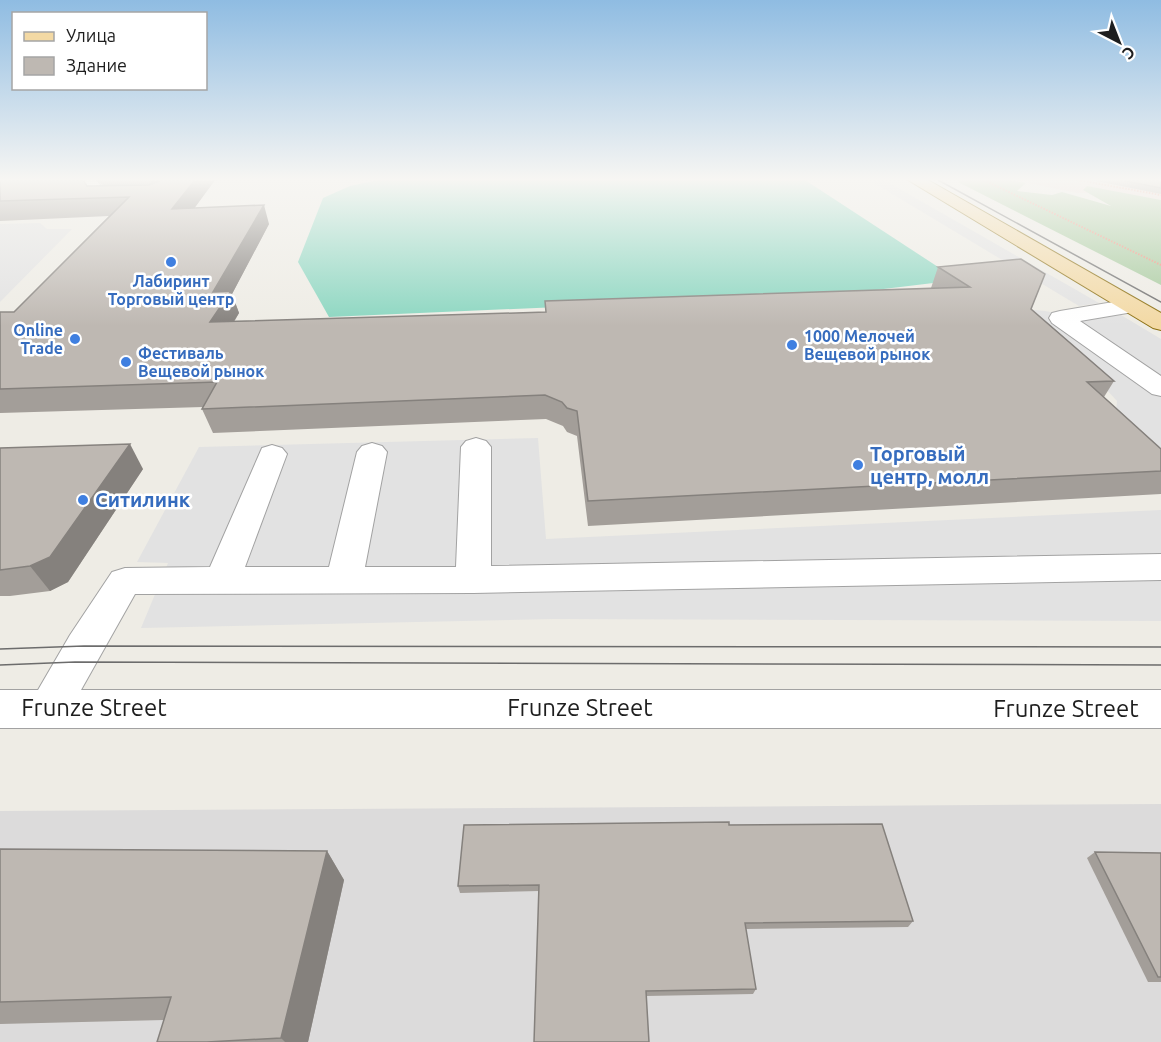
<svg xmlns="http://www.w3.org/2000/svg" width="1161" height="1042" font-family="Ubuntu,sans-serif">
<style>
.residential{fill:#dcdbdb}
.commercial{fill:#edd9d5}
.forest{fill:#a6ca9d}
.pitch{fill:#8ad6c0}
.parking{fill:#e2e2e2}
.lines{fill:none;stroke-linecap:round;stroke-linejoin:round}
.minor-casing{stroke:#a2a2a2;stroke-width:2}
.major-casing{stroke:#8a6d0d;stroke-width:2}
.path{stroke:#ed8e77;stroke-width:2;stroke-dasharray:1.5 1.5;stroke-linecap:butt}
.minor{fill:#fff;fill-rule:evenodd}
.major{fill:#f3d9a4;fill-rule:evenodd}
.tram{stroke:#6c6c6c;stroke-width:1.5}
.wall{fill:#a39e99}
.shaded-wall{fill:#85817d}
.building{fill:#beb8b2;stroke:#85817d;stroke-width:1.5}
.shop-dot{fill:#3f7fe0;stroke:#fff;stroke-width:2}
.labels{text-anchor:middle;stroke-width:5;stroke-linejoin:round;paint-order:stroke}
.far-shop-label{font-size:16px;font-weight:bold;fill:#366cbe;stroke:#fff;text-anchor:start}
.shop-label{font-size:20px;font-weight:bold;fill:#366cbe;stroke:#fff;text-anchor:start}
.near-street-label{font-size:24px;fill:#1e1e1e;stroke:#fff}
</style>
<rect width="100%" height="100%" fill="#eeece5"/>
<polygon class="residential" points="1161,804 1161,1042 0,1042 0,811"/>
<polygon class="commercial" points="1014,180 1161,180 1161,200 1119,193 1077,193"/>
<polygon class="forest" points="962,180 1008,180 1026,183 1017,191 1052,195 1062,192 1111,206 1083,190 1087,186 1161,200 1161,285 958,182"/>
<polygon class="pitch" points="378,180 805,180 958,280 834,295 329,317 298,262 323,198 350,186"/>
<g class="parking">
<polygon points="869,180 884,180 1099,303 1079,306"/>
<polygon points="40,223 47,229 72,229 0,302 0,224"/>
<polygon points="1002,307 1045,311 1088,319 1121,315 1161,339 1161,469 1116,412 1117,401 1105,388"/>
<polygon points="538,438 546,539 1161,510 1161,621 553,619 141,628 168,563 137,562 199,447"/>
</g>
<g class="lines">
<defs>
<g id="minor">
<polygon points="79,180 96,180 107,193 154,191 180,180 203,180 201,183 156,201 102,203 96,202"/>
<polygon points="1131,299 1139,301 1142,306 1139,311 1080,321 1161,376 1161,396 1152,394 1052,323 1049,318 1052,313 1060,311"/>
<polygon points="476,438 486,441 491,447 491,566 1161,554 1161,580 473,593 135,594 81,690 1161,690 1161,728 0,728 0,690 38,690 70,635 112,572 125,568 210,567 262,448 272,445 282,448 287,454 245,567 329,567 357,452 362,446 372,443 382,446 387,452 365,567 456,567 461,447 466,441"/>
</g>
<polygon id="major" points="908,180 928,180 1161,313 1161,330 1153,328"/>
</defs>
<use href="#minor" class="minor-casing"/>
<use href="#major" class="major-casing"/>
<g class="path">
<polyline points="984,180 1161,265"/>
<polyline points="1078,180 1161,195"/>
</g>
<use href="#minor" class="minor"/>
<use href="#major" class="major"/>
<g class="tram">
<polyline points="938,180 1161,302"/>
<polyline points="0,649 84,646 1161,647"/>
<polyline points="0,665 75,662 1161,665"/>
</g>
</g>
<g class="wall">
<polygon points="0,180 87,186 103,186 98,180 215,180 194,208 269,224 232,294 239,313 234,322 546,312 932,288 931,288 938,267 1031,309 1114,381 1104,397 1161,449 1161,494 588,526 577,436 567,432 563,426 546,419 213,433 202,409 203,407 0,413 0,312 14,312 109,216 0,221"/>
<polygon points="1091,180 1161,180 1161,194"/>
<polygon points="0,448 143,469 68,582 50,591 10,596 0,596"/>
<polygon points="729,825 913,921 908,927 746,929 756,989 753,994 646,996 539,891 460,893 458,886"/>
<polygon points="0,849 327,851 344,880 308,1042 157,1042 164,1020 0,1024"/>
<polygon points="1095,852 1161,853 1161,982 1148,982 1087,858"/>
</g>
<g class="shaded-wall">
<polygon points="150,180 174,180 153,189"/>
<polygon points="195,180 215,180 180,228 172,209"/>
<polygon points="264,205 269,224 232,294 239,313 219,345 210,322 213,292"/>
<polygon points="130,444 143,469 68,582 50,591 30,566"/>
<polygon points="327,851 344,880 308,1042 285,1042 281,1038"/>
</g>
<g class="building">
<polygon points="0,180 83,180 87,186 149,185 162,180 195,180 172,209 264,205 213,292 231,291 210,322 546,312 545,301 970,287 938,267 1021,259 1045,274 1031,309 1114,381 1087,382 1161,449 1161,471 588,501 577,411 567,408 562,402 545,395 202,409 217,382 0,389 0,312 14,312 129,197 0,201"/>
<polygon points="1121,180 1161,180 1161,188"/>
<polygon points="130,444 50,557 30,566 0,570 0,448"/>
<polygon points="729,822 729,825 882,824 913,921 745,923 756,989 646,991 649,1042 534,1042 539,885 458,886 464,825"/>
<polygon points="0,849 327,851 281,1038 207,1042 157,1042 171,997 0,1002"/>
<polygon points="1095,852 1161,853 1161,977 1158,977"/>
</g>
<linearGradient id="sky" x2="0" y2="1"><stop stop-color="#8fbce2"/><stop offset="0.55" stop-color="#f7f6f3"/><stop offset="1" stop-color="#f7f6f3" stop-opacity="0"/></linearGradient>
<rect width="1161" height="326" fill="url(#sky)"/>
<g class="shop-dot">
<circle cx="171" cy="262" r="6"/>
<circle cx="75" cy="339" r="6"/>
<circle cx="792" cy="345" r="6"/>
<circle cx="126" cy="362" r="6"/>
<circle cx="858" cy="465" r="6"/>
<circle cx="83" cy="500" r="6"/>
</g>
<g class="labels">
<g class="far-shop-label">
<text x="171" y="287" text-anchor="middle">Лабиринт<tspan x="171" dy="18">Торговый центр</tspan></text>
<text x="63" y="336" text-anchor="end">Online<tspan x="63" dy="18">Trade</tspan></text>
<text x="804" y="342">1000 Мелочей<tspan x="804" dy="18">Вещевой рынок</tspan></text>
<text x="138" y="359">Фестиваль<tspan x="138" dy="18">Вещевой рынок</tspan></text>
</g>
<g class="shop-label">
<text x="870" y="461">Торговый<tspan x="870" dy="23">центр, молл</tspan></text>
<text x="95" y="507">Ситилинк</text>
</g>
<g class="near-street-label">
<text x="94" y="716">Frunze Street</text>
<text x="580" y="716">Frunze Street</text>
<text x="1066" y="717">Frunze Street</text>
</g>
</g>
<rect x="12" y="12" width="195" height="78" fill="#ffffff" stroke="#a5a5a5" stroke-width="1.5"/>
<rect x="24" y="32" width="30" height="9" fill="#f3d9a4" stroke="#a5a5a5" stroke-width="1.5"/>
<text x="66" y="42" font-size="18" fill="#1e1e1e">Улица</text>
<rect x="24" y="57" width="30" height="18" fill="#beb8b2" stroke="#a5a5a5" stroke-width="1.5"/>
<text x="66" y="72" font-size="18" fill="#1e1e1e">Здание</text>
<g transform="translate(1119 42) rotate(138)" stroke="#ffffff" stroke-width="4.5" paint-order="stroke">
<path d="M0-4.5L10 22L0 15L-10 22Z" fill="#1e1e1e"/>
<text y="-9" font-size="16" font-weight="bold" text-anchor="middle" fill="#1e1e1e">С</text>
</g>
</svg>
